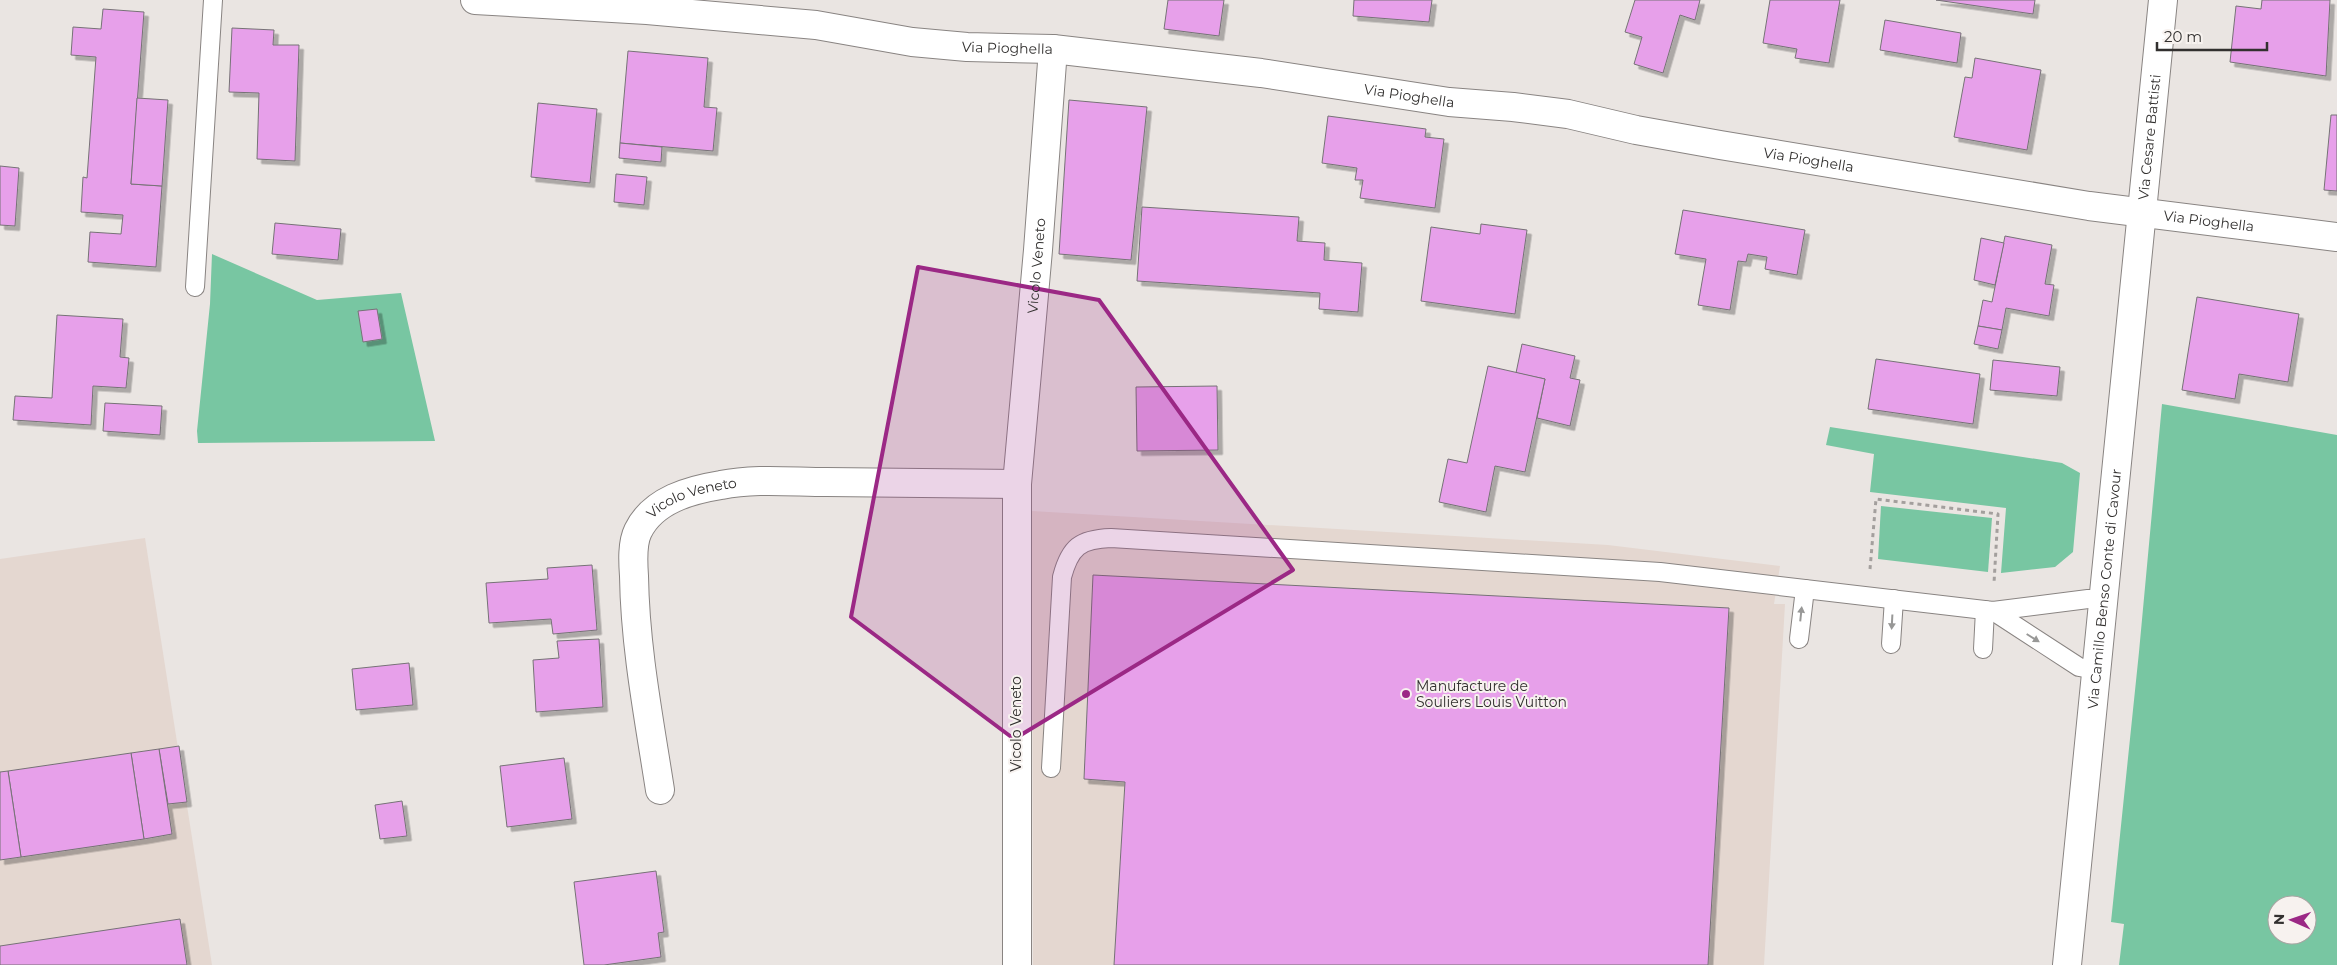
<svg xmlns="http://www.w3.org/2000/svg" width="2337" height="965" font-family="Montserrat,sans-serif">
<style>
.built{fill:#e4d7d0}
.green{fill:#78c6a2;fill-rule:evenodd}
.building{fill:#e7a0ea;stroke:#767276;filter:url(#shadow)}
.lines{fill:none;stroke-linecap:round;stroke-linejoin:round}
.service-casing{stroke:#898482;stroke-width:20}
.minor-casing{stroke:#898482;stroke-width:30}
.tertiary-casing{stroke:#898482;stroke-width:30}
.path{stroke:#a39f9d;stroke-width:3;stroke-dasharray:4 4;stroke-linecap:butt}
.service{stroke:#fff;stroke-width:18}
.minor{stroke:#fff;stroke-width:28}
.tertiary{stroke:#fff;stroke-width:28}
.oneway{fill:#989897}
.marked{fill:#9b2885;fill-opacity:0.2;stroke:#9b2885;stroke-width:4;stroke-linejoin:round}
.poi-dot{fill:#9b2885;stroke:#f7f2ef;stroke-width:2}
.labels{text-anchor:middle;stroke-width:4;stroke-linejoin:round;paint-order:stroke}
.street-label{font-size:14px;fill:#32302f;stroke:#f7f2ef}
.poi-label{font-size:14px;fill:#32302f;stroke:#f7f2ef;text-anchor:start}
</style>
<defs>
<filter id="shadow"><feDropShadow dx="4.5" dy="4.5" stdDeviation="0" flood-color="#0004"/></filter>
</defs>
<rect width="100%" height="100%" fill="#eae5e2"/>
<g class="built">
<polygon points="1032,511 1608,545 1780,566 1774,604 1785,604 1764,965 1033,965"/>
<polygon points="145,538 212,965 0,965 0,559"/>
</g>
<g class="green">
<polygon points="212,254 317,300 401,293 435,441 198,443 197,431 210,304"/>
<path d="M2162 404 2337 435V965H2119L2124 924 2111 922 2139 652ZM2277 905H2307V935H2277Z"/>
<polygon points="1830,427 2062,463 2080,473 2073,552 2055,567 2001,573 2006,508 1870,492 1874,454 1826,445"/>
<polygon points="1881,506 1992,518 1988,572 1878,559"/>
</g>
<g class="building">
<polygon points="1168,0 1224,0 1219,36 1164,29"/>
<polygon points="1354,0 1432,0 1429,22 1353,16"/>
<polygon points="1635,0 1700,0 1695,20 1680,15 1663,73 1634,64 1642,37 1625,32"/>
<polygon points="1770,0 1840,0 1829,63 1795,58 1797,49 1763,43"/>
<polygon points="1936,0 2035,0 2033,14"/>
<polygon points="2262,0 2330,0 2326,76 2230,62 2236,6 2261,9"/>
<polygon points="103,9 144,12 131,184 162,186 156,267 88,262 90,232 121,234 123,215 81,212 83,177 87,178 96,57 71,55 73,27 101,29"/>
<polygon points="1885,20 1961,33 1957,63 1880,50"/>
<polygon points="232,28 274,30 273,45 299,45 295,161 257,159 259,93 229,92"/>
<polygon points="628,51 708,58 704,107 717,108 713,151 620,143"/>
<polygon points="1975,58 2041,70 2027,150 1954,137 1965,77 1972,78"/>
<polygon points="137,98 168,100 162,186 131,184"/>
<polygon points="1069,100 1147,107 1131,260 1059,254"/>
<polygon points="538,103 597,109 590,183 531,177"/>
<polygon points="2331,115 2337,115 2337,191 2324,190"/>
<polygon points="1328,116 1426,129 1425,137 1444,139 1435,208 1360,198 1363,180 1355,180 1357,168 1322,163"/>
<polygon points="620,143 662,147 661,162 619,158"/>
<polygon points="0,166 19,168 15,226 0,225"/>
<polygon points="616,174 647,177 644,205 614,202"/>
<polygon points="1142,207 1299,217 1297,241 1325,243 1324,260 1362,263 1358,312 1319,309 1320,293 1137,281"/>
<polygon points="1683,210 1805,230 1797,275 1765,269 1767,257 1748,254 1746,262 1738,261 1730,310 1698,305 1706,259 1675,254"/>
<polygon points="275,223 341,229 338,260 272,254"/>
<polygon points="1481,224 1527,230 1515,314 1421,301 1431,227 1480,234"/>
<polygon points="2005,236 2052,245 2045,284 2054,285 2049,316 2006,308 2002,330 1978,326 1983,300 1992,302"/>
<polygon points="1981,238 2004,243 1995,285 1974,280"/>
<polygon points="2197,297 2299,314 2288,382 2239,374 2235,399 2182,390"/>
<polygon points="377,309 382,339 363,342 358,311"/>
<polygon points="57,315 123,319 120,357 129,358 126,388 93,386 91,425 13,420 15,396 52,398"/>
<polygon points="1978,326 2002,330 1998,349 1974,344"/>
<polygon points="1522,344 1575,356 1570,378 1580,380 1570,426 1537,418 1545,379 1516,373"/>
<polygon points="1876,359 1980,374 1973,424 1868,409"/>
<polygon points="1993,360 2060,367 2057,396 1990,390"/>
<polygon points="1488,366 1545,379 1525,472 1495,466 1486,512 1439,502 1448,459 1467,463"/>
<polygon points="1217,386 1218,450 1137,451 1136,387"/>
<polygon points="105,403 162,406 160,435 103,431"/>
<polygon points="592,565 597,630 553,634 551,619 489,623 486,583 548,579 547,568"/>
<polygon points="1093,575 1729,608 1708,965 1114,965 1125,782 1084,779"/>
<polygon points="599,639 603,707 536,712 533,660 559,658 557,641"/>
<polygon points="409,663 413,705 356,710 352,669"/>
<polygon points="179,746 187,802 168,804 159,749"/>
<polygon points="159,749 172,834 144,839 131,753"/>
<polygon points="131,753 144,839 21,857 8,771"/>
<polygon points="564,758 572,819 507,827 500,766"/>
<polygon points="8,771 21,857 0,860 0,772"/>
<polygon points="402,801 407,836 380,839 375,805"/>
<polygon points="656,871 664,932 658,933 661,957 604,965 584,965 574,882"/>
<polygon points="180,919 187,965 0,965 0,946"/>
</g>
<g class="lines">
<defs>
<g id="service">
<polyline points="195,287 213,0"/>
<polyline points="1993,611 2079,667 2096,670"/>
<polyline points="1799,639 1805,589"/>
<polyline points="1891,644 1894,599"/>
<polyline points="1983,649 1985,610"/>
<path d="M1051 768 1062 577C1070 547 1080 539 1111 538L1660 572 1993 611 2088 599H2104"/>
</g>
<g id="minor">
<path id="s1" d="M475 0 647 10 816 25 912 42 967 47 1053 49 1261 73 1449 102 1513 107 1568 114 1636 130 1720 145 2089 206 2337 237"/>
<path id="s2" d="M660 790C649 719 635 647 634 576 633 562 632 543 638 531 653 500 690 490 721 485 755 478 793 482 827 482 890 483 954 483 1017 484"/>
<path id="s3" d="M1017 965V484L1038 250 1053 49"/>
</g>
<g id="tertiary">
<path id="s4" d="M2067 965 2163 0"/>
</g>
</defs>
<use href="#service" class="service-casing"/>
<use href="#minor" class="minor-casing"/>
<use href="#tertiary" class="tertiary-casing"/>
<polyline class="path" points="1870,569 1876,499 1998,514 1994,583"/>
<use href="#service" class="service"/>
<use href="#minor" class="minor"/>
<use href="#tertiary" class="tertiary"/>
</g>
<defs><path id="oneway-solid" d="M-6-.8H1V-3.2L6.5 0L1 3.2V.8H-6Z" transform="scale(1.25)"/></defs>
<g class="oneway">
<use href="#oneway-solid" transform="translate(1801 614) rotate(-84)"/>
<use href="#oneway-solid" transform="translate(1892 622) rotate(93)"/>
<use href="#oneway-solid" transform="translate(2033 638) rotate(32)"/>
</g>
<path class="marked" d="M918 267 1099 300 1293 570 1014 739 851 617Z"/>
<circle class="poi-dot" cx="1406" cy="694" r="5"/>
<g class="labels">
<g class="street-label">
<text dy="5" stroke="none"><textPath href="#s1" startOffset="535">Via Pioghella</textPath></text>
<text dy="5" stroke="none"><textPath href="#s1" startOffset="940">Via Pioghella</textPath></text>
<text dy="5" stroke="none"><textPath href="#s4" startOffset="832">Via Cesare Battisti</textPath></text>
<text dy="5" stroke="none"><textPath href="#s1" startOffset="1345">Via Pioghella</textPath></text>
<text dy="5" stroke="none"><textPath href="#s1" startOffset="1750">Via Pioghella</textPath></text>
<text dy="5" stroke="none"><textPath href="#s3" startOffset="700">Vicolo Veneto</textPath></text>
<text dy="5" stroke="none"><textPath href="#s2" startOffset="328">Vicolo Veneto</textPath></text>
<text dy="5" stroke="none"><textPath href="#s4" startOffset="378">Via Camillo Benso Conte di Cavour</textPath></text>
<text transform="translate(1016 724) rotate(-90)" y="5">Vicolo Veneto</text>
</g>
<g class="poi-label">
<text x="1416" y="691">Manufacture de<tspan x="1416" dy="16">Souliers Louis Vuitton</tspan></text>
</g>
</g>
<g transform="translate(2292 920) rotate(272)"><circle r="24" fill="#f7f2ef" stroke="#a8a4a2"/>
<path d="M0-4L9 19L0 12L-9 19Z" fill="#9b2885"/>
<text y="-8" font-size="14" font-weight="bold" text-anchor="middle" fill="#32302f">N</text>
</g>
<path d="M2157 42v8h110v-8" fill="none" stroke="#32302f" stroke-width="2.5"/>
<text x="2164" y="42" font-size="15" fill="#32302f" stroke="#f7f2ef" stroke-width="4" paint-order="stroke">20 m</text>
</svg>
